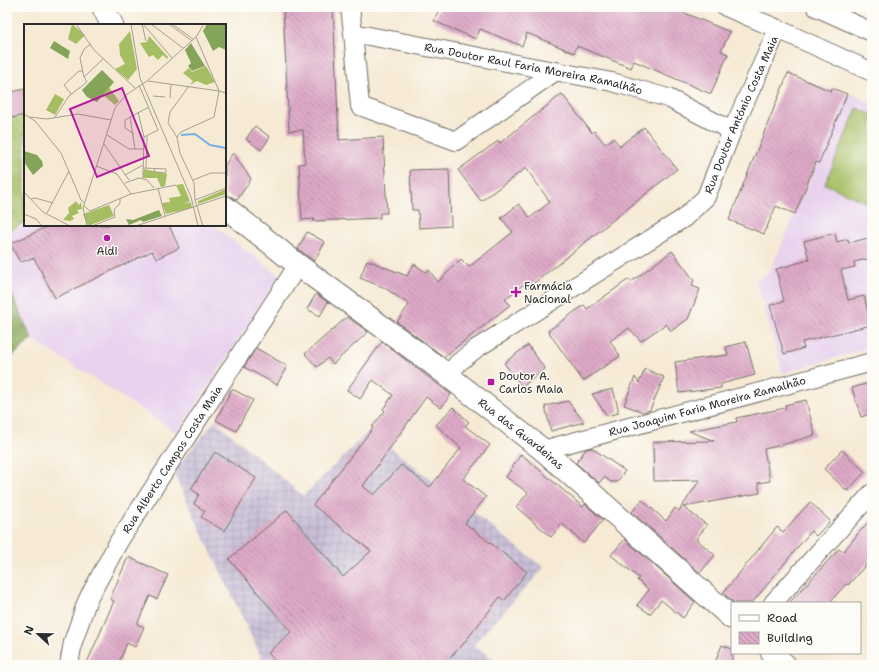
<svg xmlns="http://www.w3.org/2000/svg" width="879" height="672" font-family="'Shantell Sans',sans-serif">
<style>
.built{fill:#e8d2ee}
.industrial{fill:url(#industrial-grid)}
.grass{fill:url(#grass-dots);stroke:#687447}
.forest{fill:url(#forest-crowns);stroke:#586842}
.pitch{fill:#a6be63;stroke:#687447}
.building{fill:url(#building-back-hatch)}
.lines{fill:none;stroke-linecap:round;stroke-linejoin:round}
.minor-casing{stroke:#726e66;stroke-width:20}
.major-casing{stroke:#726e66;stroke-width:24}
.minor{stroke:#fff;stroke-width:18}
.major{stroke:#fff;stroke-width:22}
.poi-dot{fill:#b5179e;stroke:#fdfcf7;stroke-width:1.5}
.labels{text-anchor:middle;stroke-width:3;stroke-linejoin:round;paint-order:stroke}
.street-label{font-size:11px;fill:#2b2b2b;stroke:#fdfcf7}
.poi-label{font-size:11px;fill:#2b2b2b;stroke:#fdfcf7;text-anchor:start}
.inset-river{fill:none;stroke:#75b0e6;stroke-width:2}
.inset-road{fill:none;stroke:#a59e91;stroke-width:1}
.view{fill:#b5179e;fill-opacity:0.15;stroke:#b5179e;stroke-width:2}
.inset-edge{fill:none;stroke:#2b2b2b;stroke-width:2}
</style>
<defs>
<pattern id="industrial-grid" width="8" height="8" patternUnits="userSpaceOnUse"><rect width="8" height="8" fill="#c9bfd7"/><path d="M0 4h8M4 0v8" fill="none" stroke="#ada4b9"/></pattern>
<pattern id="grass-dots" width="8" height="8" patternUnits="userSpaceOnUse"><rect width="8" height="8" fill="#a6be63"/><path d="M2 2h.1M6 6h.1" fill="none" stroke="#879b52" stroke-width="1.8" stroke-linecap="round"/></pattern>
<pattern id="forest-crowns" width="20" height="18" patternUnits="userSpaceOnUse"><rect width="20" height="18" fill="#84a559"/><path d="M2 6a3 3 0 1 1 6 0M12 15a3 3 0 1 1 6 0" fill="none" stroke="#6c874a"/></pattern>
<pattern id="building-back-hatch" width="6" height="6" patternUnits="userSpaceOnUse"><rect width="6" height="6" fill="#dea9c8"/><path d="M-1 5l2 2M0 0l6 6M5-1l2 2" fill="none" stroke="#b48aa3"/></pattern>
</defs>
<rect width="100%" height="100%" fill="#fdfcf7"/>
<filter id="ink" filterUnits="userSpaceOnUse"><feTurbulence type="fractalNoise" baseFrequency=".025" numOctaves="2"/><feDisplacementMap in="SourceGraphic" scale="8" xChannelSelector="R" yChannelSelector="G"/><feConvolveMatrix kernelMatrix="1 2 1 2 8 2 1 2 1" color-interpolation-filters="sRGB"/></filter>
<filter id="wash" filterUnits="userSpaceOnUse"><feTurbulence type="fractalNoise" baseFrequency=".012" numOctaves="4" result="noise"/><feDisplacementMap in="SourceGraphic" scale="16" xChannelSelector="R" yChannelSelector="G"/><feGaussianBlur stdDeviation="0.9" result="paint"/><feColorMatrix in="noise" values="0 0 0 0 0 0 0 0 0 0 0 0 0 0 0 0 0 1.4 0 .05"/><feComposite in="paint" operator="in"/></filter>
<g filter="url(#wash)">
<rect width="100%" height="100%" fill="#f6ead5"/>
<g class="built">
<polygon points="849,93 872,103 872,347 783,373 756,280 769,273"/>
<polygon points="25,224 213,225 280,276 178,433 32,339 7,284 7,233"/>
</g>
<polygon class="industrial" points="215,421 303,496 369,431 544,568 473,645 502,665 265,665 173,472"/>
<polygon class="grass" points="25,112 25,222 7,232 7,116"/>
<polygon class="forest" points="7,284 32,339 7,361"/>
<polygon class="pitch" points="857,108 872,115 872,192 867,203 825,184"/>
<g id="blocks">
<g class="building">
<polygon points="283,7 333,7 339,140 383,137 387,213 380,213 380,218 313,221 315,219 302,220 299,164 305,163 303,130 289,131"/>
<polygon points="440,7 670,7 730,32 721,51 728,54 711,94 634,61 631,68 577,46 574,53 527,33 522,46 480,29 476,39 434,21"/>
<polygon points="788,73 831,91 832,88 847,94 819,163 816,162 795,214 776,206 764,234 729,220"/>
<polygon points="25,89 25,115 7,119 7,93"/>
<polygon points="562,94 592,133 594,131 605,144 613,138 620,146 644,127 677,169 528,288 524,284 505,299 510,305 444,357 397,322 409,305 407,303 385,288 360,278 367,260 407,276 414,264 426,272 429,270 438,282 461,259 469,267 513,232 501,218 519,204 530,218 550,202 526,168 481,201 458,170 498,141 500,143"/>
<polygon points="255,126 270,137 261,150 246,139"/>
<polygon points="233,153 251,179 237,200 232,197 225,195 225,165"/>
<polygon points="449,169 451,226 419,228 418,210 412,210 410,170"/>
<polygon points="51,225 169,225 179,248 156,259 152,251 55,298 34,258 20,262 10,244"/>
<polygon points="307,232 325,242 314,261 298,249"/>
<polygon points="835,233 837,242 848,239 849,243 872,237 872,258 854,262 855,267 841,270 848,300 864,296 871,325 802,342 804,348 784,354 770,305 784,301 776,269 809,260 804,241"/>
<polygon points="672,251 694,280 692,286 700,289 688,319 671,331 666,324 641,341 629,328 610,341 620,356 583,381 548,331 584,305 587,309 629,279 631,282"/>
<polygon points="316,294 328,302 320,316 307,309"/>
<polygon points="347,317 368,332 333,364 328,358 317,367 305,354"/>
<polygon points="382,342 451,394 441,408 426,397 363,486 374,495 401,465 430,487 461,448 436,425 453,407 469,422 465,426 490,445 463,479 486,497 465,523 527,572 504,601 500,597 460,648 441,665 279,665 268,653 291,632 229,559 287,510 343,577 371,551 313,505 373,428 372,427 385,411 383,409 393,395 373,380 360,399 347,390"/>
<polygon points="746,342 755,375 721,384 721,388 679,393 675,362 728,355 726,347"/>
<polygon points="528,345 545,369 522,387 504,363"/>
<polygon points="256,348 287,366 277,385 244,367"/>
<polygon points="645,369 664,377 650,410 643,412 624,405 635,377 639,383"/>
<polygon points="872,382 872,413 861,417 852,388"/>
<polygon points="232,389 253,400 236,431 216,420"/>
<polygon points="613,389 618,408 618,413 607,416 592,394"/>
<polygon points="806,400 815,435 782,445 764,449 770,481 758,483 760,493 683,507 707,525 696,539 715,555 700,573 632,512 642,500 666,521 675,508 679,511 700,480 654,481 653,442 714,441 689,431 737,422 736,418 786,408 785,405"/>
<polygon points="568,401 584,422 551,431 545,406"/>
<polygon points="592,448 625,471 617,482 611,482 604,477 599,483 576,463 586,449"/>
<polygon points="842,450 865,472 847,491 824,469"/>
<polygon points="215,452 256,478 224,531 201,517 205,511 194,504 199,494 191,489"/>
<polygon points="521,454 583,507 585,504 603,520 584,543 562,524 551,537 516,507 528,493 506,477"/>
<polygon points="810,502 830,521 816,536 811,531 752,603 734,603 723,593 777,527 783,532"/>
<polygon points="872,517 872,558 848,585 846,584 829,603 789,603 839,549 843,552"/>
<polygon points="625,539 695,602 683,618 661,600 650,614 637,605 649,590 637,580 639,578 611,555"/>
<polygon points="128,557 168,575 157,599 150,596 137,624 144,627 135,647 127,643 118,665 86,665 114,601 110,599"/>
<polygon points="722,645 732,649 732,665 714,665"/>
</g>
</g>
</g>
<g filter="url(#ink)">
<use href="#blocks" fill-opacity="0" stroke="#726e66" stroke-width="1"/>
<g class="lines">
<defs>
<g id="minor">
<path id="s1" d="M350 7 353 33 612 82 668 98 732 131"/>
<polyline points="726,7 778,29 872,72"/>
<polyline points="816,7 872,32"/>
<polyline points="353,33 360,106 456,141 556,71"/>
<path id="s2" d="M448 376 458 363 477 348 684 218 706 197 732 131 778 29"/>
<path id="s3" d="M543 450 872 362"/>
<polyline points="773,603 872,493"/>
<path id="s4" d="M69 665 73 642 87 601 119 541 298 265"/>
</g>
<g id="major">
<polyline points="103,7 112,25"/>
<path id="s5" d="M225 207 298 265 433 364 543 450 732 618"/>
<polyline points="772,653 785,665"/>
</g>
</defs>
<use href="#minor" class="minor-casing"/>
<use href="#major" class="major-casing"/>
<use href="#minor" class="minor"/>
<use href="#major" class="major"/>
</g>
</g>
<g class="poi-dot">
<circle cx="107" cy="238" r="4"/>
<path d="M514 286h4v4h4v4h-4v4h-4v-4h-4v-4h4z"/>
<rect x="487" y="378" width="8" height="8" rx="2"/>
</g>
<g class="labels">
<g class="street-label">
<text dy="4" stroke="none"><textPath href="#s1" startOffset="210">Rua Doutor Raul Faria Moreira Ramalhão</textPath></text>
<text dy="4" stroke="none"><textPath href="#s2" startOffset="405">Rua Doutor António Costa Maia</textPath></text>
<text dy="4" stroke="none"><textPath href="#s3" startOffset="170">Rua Joaquim Faria Moreira Ramalhão</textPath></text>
<text dy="4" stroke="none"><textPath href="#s5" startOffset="373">Rua das Guardeiras</textPath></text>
<text dy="4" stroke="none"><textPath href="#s4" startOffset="232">Rua Alberto Campos Costa Maia</textPath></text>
</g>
<g class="poi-label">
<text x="107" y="255" text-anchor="middle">Aldi</text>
<text x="524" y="290">Farmácia<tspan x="524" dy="13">Nacional</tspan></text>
<text x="499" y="380">Doutor A.<tspan x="499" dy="13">Carlos Maia</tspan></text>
</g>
</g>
<g transform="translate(24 24)">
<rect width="202" height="202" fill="#f6ead5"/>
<path d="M48 0 61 11 52 20 44 15ZM106 7 113 45 104 56 91 45 101 40 96 31 95 20ZM125 12 144 33 143 35 139 31 134 36 129 31 125 33 116 19 123 18ZM85 63 95 77 91 81 79 71ZM120 145 143 150 141 162 137 163 133 154H118ZM159 160 166 177 160 180 167 178 168 184 142 190 138 179 146 178 145 174 157 172 152 161ZM202 165V170L174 180V177ZM52 177 55 181 57 178 58 185 53 186 55 189 48 192 50 195 46 197 39 196 45 189 44 184ZM85 181 90 192 64 202 59 190Z" fill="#a6be63"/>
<path d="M183 0 202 1V26L195 23 189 27 179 7ZM30 17 46 27 44 35 26 24ZM167 19 181 42 168 47 164 42 167 39 161 26ZM78 46 90 58 73 78 63 73 58 66ZM0 127 13 131 18 137 19 142 9 151 0 138ZM135 186 138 192 119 198 117 196 105 201 102 195 109 196Z" fill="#84a559"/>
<path d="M182 42 191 58 182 61 173 57 166 61 169 57 159 49 165 44 168 48ZM31 70 40 75 31 91 22 86Z" fill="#a6be63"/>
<path class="inset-river" d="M157 111 171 110 186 121 202 124"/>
<path class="inset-road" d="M52 0 70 26 111 64M107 0 116 54 167 173 174 202M118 0 122 17M119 0 148 34M127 0 159 24M145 0 168 17M148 0 169 15M60 53 56 34 60 25 67 20M124 57 195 67 172 13M63 58 60 53 79 35M115 61 134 106 120 113M47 70 40 61 55 47H59M129 72 141 73M146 74 147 60M114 88 120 113 119 151M0 90 11 97 37 129 57 176 61 179M5 93 23 95 54 90 87 96M31 93 45 72 63 58M106 93 101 96V104L110 110M83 111 105 125H120M153 113 144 99 146 88 165 62M80 120 105 156M111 125 106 93 125 83M72 142 93 150 107 170M119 144 142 145V149L131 148 130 145M122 144 123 112M101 151 119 141M169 156 187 149H202M101 159 115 154 123 156 130 164M134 164 141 192M0 168 19 188 46 202M7 175 11 174 29 179M171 176 202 164M60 182 66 187 107 170 152 161M23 189 45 147M0 190 12 195 18 202M63 202 59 184 91 84 102 71 123 57 172 13 180 0M68 202 91 193 90 186 96 179V175M112 202 202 172M179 202 171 176 170 159 156 129 153 113 157 108 190 93 195 67 202 69"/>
<path class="view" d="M98 64 125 132 73 153 46 85Z"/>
<rect width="202" height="202" class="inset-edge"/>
</g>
<rect width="879" height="672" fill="none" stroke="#fdfcf7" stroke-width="24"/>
<rect x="731" y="602" width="130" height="52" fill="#fdfcf7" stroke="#a9a8a5"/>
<rect x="739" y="615" width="20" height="6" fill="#ffffff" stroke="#a9a8a5"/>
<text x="767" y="622" font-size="12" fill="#2b2b2b">Road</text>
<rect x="739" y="632" width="20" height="12" fill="url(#building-back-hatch)" stroke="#a9a8a5"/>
<text x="767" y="642" font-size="12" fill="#2b2b2b">Building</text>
<g transform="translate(38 634) rotate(292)" stroke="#fdfcf7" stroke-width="3" paint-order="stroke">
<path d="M0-3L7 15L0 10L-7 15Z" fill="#2b2b2b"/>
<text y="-6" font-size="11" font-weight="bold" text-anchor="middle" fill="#2b2b2b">N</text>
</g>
</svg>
